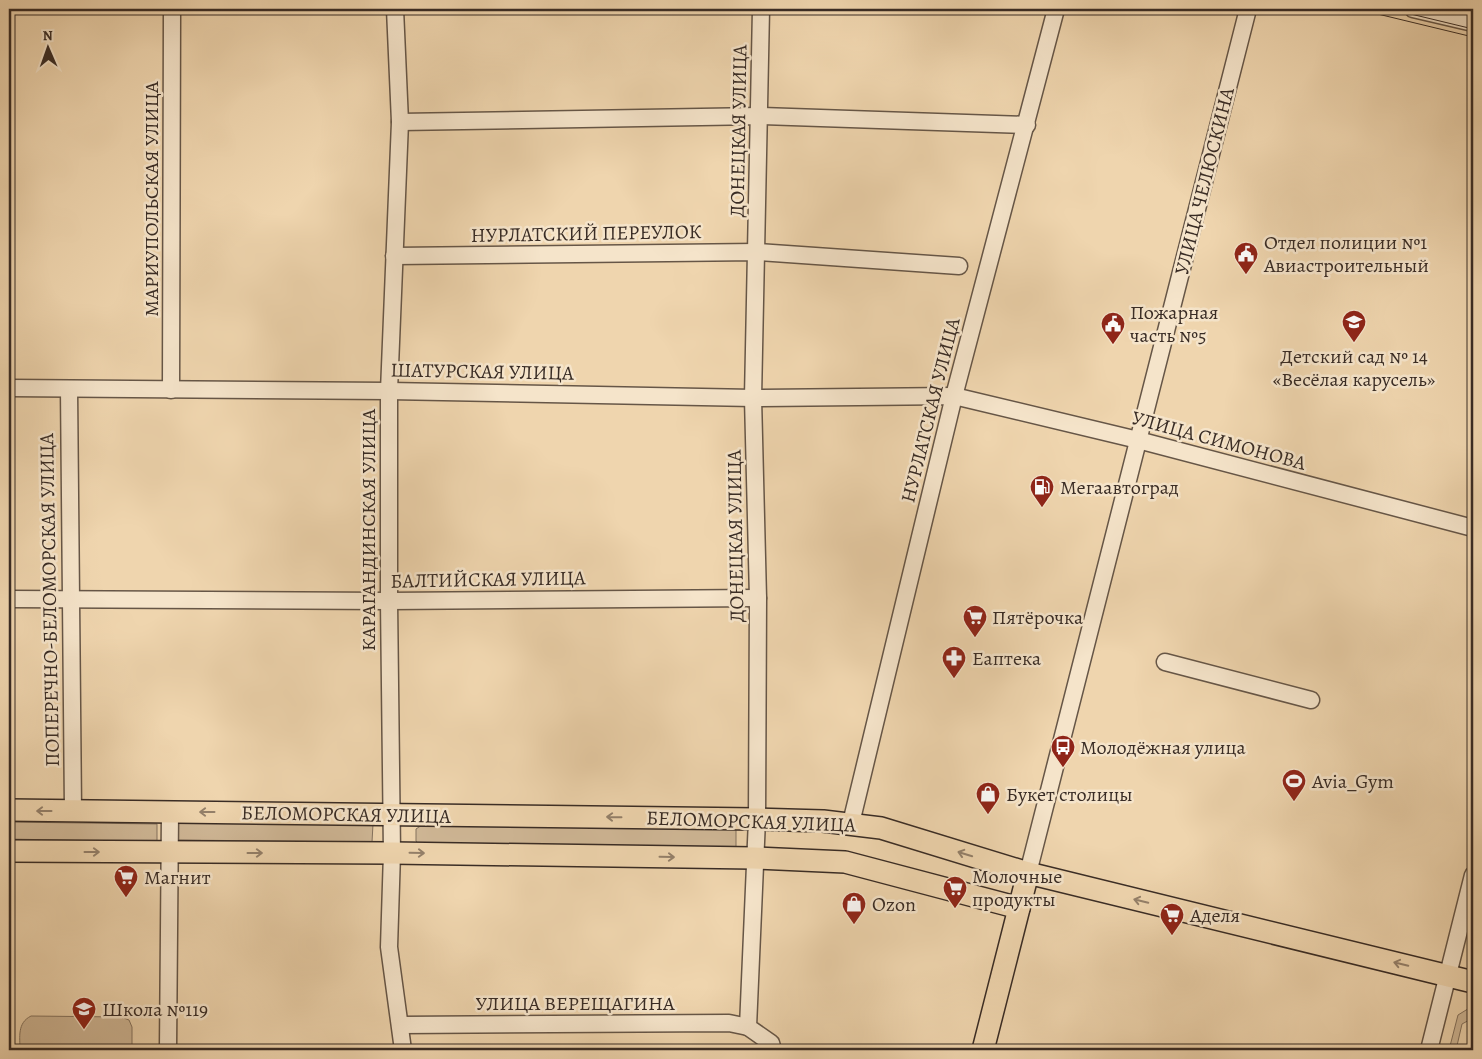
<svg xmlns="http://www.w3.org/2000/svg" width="1482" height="1059" font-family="Alegreya,serif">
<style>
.grass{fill:#d0b897;stroke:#84725e}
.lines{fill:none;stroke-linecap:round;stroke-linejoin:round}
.minor-casing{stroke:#665647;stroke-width:19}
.major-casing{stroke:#392c25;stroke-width:24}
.minor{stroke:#f5e4ca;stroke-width:16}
.major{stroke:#efd5ae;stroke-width:21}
.tram{stroke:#392c25;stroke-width:1}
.oneway{stroke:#94806a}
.labels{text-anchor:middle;stroke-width:5;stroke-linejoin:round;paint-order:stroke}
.street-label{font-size:20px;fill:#392c25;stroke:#f5e4ca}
.poi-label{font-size:20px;fill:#392c25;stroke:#f5e4ca;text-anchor:start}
</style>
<rect width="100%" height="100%" fill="#efd5ae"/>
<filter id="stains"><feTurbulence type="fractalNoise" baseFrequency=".004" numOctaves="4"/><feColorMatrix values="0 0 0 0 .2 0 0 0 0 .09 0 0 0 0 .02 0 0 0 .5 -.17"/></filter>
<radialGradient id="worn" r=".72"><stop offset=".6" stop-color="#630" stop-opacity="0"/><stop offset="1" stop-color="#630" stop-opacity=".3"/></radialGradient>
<g class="grass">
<polygon points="178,821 373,824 372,842 178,840"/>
<polygon points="9,822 157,824 157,842 9,839"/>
<polygon points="422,825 736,829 736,847 420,846 416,841 416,829"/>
<polygon points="1471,1007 1473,1008 1473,1018 1462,1024 1456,1050 1449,1050 1458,1015"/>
<path d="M31 1016 121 1017 129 1020 132 1027V1050H20C20 1037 17 1023 31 1016Z"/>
</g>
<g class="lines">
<defs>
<g id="minor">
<polyline points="395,9 400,122 389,391 389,601 392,853 389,947 403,1050"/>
<polyline points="761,9 753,398 758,598 757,819 748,1027 771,1043 773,1050"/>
<polyline points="1413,9 1473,23"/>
<polyline points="400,122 760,116 1027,125"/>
<polyline points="394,256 758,252 959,266"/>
<polyline points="9,388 389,391 753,398 954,396 1138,440 1473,528"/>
<polyline points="69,389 73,811"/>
<polyline points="171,390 172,9"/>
<polyline points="9,599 389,601 758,598"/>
<polyline points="1165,662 1311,700"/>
<polyline points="851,823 954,396 1056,9"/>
<polyline points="1028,873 1248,9"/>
<polyline points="401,1025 729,1023 748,1027"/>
<polyline points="168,1050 170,812"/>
<polyline points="1429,1050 1473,875"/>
</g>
<g id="major">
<polyline points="9,810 757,819 823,821 881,828 1028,873 1473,982"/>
<polyline points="9,851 392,853 754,858 845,862 1019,908"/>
<polyline points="983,1050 1028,873"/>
</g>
</defs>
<use href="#minor" class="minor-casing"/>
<use href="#major" class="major-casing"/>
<use href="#minor" class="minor"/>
<use href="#major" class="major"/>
<g class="tram">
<polyline points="1357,9 1473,37"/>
<polyline points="1390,9 1473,29"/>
</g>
</g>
<defs><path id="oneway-shaft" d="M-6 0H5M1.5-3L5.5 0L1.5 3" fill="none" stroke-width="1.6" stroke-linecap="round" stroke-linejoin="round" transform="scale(1.25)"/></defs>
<g class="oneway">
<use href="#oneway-shaft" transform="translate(44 811) rotate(-180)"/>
<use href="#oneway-shaft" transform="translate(207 812) rotate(-180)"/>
<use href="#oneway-shaft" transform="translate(614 817) rotate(-179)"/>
<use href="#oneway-shaft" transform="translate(92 852)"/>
<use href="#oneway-shaft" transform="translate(255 853)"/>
<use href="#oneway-shaft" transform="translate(417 853) rotate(1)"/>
<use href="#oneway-shaft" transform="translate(965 854) rotate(-163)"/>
<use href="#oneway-shaft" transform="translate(667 857) rotate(1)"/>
<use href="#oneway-shaft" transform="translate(1141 901) rotate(-166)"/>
<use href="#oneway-shaft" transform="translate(1401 964) rotate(-166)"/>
</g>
<defs>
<symbol id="civic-pin" viewBox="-11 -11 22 30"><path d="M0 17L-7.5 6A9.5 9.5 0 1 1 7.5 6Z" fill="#8f2418" stroke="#f5e4ca"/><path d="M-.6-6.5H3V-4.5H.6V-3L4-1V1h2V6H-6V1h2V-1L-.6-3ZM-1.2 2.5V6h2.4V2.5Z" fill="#fff"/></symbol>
<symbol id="school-pin" viewBox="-11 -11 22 30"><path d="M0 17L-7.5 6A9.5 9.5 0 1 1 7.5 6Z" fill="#8f2418" stroke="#f5e4ca"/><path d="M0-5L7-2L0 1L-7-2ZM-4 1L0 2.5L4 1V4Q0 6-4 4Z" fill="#fff"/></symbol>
<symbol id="fuel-pin" viewBox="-11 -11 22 30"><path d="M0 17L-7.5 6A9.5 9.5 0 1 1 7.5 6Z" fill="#8f2418" stroke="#f5e4ca"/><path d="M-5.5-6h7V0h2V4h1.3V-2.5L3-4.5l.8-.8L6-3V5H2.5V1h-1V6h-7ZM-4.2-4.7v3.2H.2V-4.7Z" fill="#fff"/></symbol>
<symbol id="supermarket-pin" viewBox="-11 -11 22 30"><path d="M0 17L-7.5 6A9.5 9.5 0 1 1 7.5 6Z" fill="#8f2418" stroke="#f5e4ca"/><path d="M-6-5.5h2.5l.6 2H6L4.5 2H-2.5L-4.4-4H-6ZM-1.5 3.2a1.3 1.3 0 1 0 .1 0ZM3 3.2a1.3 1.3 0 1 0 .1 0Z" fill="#fff"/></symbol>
<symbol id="pharmacy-pin" viewBox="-11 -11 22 30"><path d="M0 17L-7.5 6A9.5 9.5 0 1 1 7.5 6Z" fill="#8f2418" stroke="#f5e4ca"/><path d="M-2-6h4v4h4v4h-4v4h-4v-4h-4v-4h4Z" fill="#fff"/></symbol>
<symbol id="bus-pin" viewBox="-11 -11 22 30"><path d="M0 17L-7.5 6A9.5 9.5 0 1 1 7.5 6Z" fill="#8f2418" stroke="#f5e4ca"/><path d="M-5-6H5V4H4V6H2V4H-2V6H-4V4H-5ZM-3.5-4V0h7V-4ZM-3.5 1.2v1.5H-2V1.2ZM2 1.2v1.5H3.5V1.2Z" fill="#fff"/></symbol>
<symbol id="stadium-pin" viewBox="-11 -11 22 30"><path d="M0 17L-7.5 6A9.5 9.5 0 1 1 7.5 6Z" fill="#8f2418" stroke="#f5e4ca"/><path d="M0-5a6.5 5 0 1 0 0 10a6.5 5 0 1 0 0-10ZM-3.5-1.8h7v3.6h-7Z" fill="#fff"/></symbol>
<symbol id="shop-pin" viewBox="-11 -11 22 30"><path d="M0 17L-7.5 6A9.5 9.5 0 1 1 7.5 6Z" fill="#8f2418" stroke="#f5e4ca"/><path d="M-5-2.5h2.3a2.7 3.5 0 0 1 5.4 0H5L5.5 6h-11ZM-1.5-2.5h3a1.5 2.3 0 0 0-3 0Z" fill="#fff"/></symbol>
</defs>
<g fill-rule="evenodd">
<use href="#civic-pin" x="1232" y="240" width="28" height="38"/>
<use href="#school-pin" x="1340" y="308" width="28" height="38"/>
<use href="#civic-pin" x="1099" y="310" width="28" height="38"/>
<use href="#fuel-pin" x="1028" y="473" width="28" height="38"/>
<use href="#supermarket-pin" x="961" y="603" width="28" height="38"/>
<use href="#pharmacy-pin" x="940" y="644" width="28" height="38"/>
<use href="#bus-pin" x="1049" y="733" width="28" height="38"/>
<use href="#stadium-pin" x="1280" y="767" width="28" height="38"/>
<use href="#shop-pin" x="974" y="780" width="28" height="38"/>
<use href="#supermarket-pin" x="112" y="863" width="28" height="38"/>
<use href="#supermarket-pin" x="941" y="874" width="28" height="38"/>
<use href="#shop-pin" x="840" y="890" width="28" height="38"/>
<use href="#supermarket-pin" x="1158" y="901" width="28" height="38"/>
<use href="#school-pin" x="70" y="995" width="28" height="38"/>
</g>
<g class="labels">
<g class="street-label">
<text transform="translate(738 131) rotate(-89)" y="7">ДОНЕЦКАЯ УЛИЦА</text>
<text transform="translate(1204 181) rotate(-76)" y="7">УЛИЦА ЧЕЛЮСКИНА</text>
<text transform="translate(151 199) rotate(-90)" y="7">МАРИУПОЛЬСКАЯ УЛИЦА</text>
<text transform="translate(586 233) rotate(-1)" y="7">НУРЛАТСКИЙ ПЕРЕУЛОК</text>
<text transform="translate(482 371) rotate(1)" y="7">ШАТУРСКАЯ УЛИЦА</text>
<text transform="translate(930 410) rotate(-76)" y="7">НУРЛАТСКАЯ УЛИЦА</text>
<text transform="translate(1219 440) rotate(15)" y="7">УЛИЦА СИМОНОВА</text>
<text transform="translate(368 530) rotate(-90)" y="7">КАРАГАНДИНСКАЯ УЛИЦА</text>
<text transform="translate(735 536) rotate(-91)" y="7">ДОНЕЦКАЯ УЛИЦА</text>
<text transform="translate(488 579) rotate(-1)" y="7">БАЛТИЙСКАЯ УЛИЦА</text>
<text transform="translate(49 600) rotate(-91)" y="7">ПОПЕРЕЧНО-БЕЛОМОРСКАЯ УЛИЦА</text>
<text transform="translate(346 814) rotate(1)" y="7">БЕЛОМОРСКАЯ УЛИЦА</text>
<text transform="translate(751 821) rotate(2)" y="7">БЕЛОМОРСКАЯ УЛИЦА</text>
<text x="575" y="1010">УЛИЦА ВЕРЕЩАГИНА</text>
</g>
<g class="poi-label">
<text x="1264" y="249">Отдел полиции №1<tspan x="1264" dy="23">Авиастроительный</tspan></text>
<text x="1130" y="319">Пожарная<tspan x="1130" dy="23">часть №5</tspan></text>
<text x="1354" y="363" text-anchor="middle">Детский сад № 14<tspan x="1354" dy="23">«Весёлая карусель»</tspan></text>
<text x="1060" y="494">Мегаавтоград</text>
<text x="992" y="624">Пятёрочка</text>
<text x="972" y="665">Еаптека</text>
<text x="1080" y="754">Молодёжная улица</text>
<text x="1312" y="788">Avia_Gym</text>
<text x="1006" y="801">Букет столицы</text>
<text x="972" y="883">Молочные<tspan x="972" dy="23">продукты</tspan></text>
<text x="144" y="884">Магнит</text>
<text x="872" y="911">Ozon</text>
<text x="1190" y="922">Аделя</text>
<text x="102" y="1016">Школа №119</text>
</g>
</g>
<rect width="1482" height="1059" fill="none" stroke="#efd5ae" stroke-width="30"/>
<rect x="10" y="10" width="1462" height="1039" fill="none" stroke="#392c25" stroke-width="2.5"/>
<rect x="15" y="15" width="1452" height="1029" fill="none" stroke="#392c25"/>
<g transform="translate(48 48) rotate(358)" stroke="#f5e4ca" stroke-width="4" paint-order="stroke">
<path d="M0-4L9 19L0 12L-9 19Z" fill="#392c25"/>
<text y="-8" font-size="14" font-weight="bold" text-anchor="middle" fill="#392c25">N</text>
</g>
<rect width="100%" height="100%" filter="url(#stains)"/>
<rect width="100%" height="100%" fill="url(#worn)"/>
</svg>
